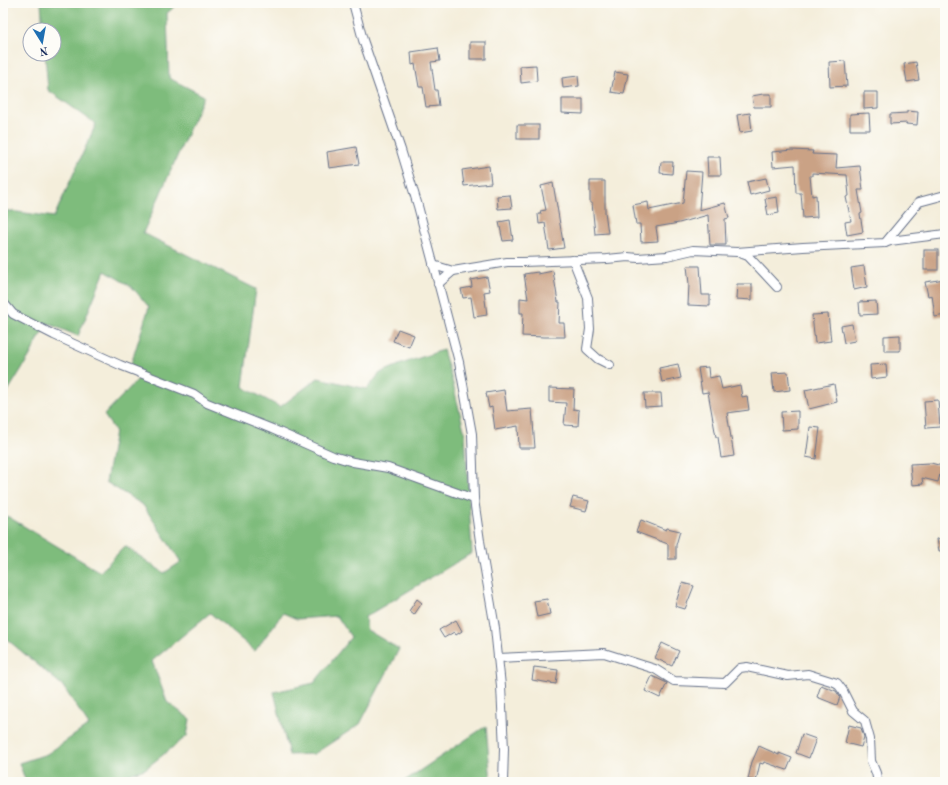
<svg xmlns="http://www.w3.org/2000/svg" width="948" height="785" font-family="'Old Standard TT',serif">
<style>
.forest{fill:#7ebc7c;stroke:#4c766d}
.building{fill:#caa285}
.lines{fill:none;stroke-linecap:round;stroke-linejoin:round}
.street-casing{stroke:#67728a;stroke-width:10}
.street{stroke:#fff;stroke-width:8}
</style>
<rect width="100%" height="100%" fill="#fdfcf7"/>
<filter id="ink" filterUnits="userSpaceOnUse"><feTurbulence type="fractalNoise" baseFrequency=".025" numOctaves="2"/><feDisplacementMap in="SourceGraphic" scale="8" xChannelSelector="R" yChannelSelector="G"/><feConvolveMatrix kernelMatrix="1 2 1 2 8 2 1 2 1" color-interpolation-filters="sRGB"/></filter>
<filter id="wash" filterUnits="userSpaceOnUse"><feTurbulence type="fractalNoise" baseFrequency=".012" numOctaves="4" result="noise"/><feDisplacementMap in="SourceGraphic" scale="16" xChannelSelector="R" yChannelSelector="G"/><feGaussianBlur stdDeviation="0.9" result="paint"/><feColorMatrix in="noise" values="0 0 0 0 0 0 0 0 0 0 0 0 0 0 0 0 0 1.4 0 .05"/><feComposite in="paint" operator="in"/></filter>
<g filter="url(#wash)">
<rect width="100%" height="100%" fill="#f4eedb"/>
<g class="forest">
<polygon points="41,3 179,3 167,13 169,78 204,96 143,233 256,289 243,387 280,407 318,378 367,389 380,373 404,363 443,350 452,380 465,434 472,553 365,617 367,630 399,649 360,724 314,754 289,755 274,692 314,683 351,637 337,616 297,619 283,613 255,651 210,613 152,661 167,702 190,719 187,736 145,769 105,782 26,782 19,763 47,754 89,725 62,685 3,636 3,522 7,516 100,572 125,546 164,573 181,562 143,505 106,482 115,431 104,415 141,376 131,364 149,307 132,287 105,271 78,336 47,323 29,357 3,399 3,210 54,217 96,124 48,90 45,54 54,54 54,30 43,30"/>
<polygon points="486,726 491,782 403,782"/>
</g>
<g id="blocks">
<g class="building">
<rect x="470" y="42" width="16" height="17"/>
<polygon points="438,48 440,61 431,62 435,90 437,90 439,106 426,107 423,87 419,87 415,64 412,65 411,52"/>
<polygon points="845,61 847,86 830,87 829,62"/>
<polygon points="916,62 919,80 907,82 904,64"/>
<polygon points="536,65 537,81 521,83 520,66"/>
<polygon points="615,72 628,74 624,94 611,92"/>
<polygon points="578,76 579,86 563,88 562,78"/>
<polygon points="864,92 878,92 878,108 864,109"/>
<polygon points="763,94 771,94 771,107 754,107 752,96"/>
<polygon points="562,99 583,99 583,114 562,113"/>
<polygon points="907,111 918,112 917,125 906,124 907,123 890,124 890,114 907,113"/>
<polygon points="750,113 752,131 740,133 737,115"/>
<polygon points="869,113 870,130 850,130 850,114"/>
<rect x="517" y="125" width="22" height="14"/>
<polygon points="356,147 359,164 329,168 327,152"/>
<polygon points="792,150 813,151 812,154 837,155 836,168 860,166 863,190 858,190 862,213 860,214 863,232 847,235 845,222 851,221 846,197 849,196 847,175 812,173 812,176 810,176 812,196 816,195 817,217 803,218 801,193 796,193 795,165 773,167 772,152"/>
<polygon points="707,157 720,157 721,175 708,175"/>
<polygon points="661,162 673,162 672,174 660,173"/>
<polygon points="489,166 491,183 464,186 462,170"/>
<polygon points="686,171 702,172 699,210 725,203 729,218 725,219 726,245 710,245 708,215 679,223 656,227 658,241 641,242 640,224 636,224 633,205 648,202 649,210 683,203"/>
<polygon points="766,178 769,190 750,195 747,182"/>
<polygon points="590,181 605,181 605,212 608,233 595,234 592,203 590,203"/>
<polygon points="553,183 564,248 549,250 545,223 539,224 538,214 541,214 540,211 546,210 541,186"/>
<polygon points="510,195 512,208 498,209 497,196"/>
<polygon points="777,197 779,213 768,215 765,199"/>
<polygon points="510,220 513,240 503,241 499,222"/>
<rect x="924" y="250" width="14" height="20"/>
<polygon points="687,266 700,266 702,295 710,295 710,306 688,305 689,284"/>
<polygon points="864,266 867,287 854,290 851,268"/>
<polygon points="553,271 558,302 560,302 559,323 564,323 565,337 544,337 522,336 523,313 520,313 520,298 528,299 524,274 538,272 538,274"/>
<polygon points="487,277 490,291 484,292 487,315 474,317 471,297 463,298 461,289 472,287 471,280"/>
<polygon points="945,279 945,315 935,317 932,295 928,296 925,282"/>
<polygon points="737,284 752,284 752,300 736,299"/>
<polygon points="876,301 877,314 860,315 859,302"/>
<polygon points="828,314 831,341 815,343 812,315"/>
<polygon points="852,324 855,341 844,343 841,326"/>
<polygon points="398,329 414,335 409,347 393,341"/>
<polygon points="900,335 900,351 884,351 884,336"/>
<polygon points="678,364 681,378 662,382 659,368"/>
<polygon points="886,364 887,377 871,379 870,365"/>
<polygon points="708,367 709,378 719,376 722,389 740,385 742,397 747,396 749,410 727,413 734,456 721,458 718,437 716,437 708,392 702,393 698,368"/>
<polygon points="788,372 790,390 774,392 772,373"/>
<polygon points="834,384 837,402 809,409 805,390"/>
<polygon points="549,388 574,389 573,409 579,410 578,426 564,425 566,403 549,402"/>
<polygon points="504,390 507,411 532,409 535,448 519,448 518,426 495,430 492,407 489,408 486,393"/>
<polygon points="644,393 661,393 662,406 645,407"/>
<polygon points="938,400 940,427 926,428 924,401"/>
<polygon points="798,411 798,429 782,430 781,412"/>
<polygon points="810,427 820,428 816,459 806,457"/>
<polygon points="931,463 942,466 938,482 922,478 923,484 912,485 910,464"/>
<polygon points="573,497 589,501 586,511 570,507"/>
<polygon points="641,520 666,530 667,528 680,531 676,545 676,559 668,559 668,544 636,532"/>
<polygon points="945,538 945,550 939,551 937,539"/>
<polygon points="682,583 694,586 685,609 675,606"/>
<polygon points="417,599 422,603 414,615 409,611"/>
<polygon points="547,599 550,614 537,617 534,601"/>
<polygon points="456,620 462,631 456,635 454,632 444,638 439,630"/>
<polygon points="662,643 679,651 672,666 655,658"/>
<polygon points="534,667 558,670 556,684 532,680"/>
<polygon points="652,676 667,683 660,698 645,691"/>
<polygon points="821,685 836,691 840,697 837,705 817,697"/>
<polygon points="849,725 861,728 864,737 861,747 845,743"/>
<polygon points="802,734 816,739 809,758 796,753"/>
<polygon points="759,746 779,755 779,753 792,758 787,770 764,762 763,764 760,763 756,781 748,779 752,762"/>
</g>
</g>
</g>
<g filter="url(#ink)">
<use href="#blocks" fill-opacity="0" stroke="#67728a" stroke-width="1"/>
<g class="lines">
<defs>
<g id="street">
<polyline points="353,3 363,40 401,150 418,206 459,362 472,434 474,499 480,541 495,628 501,686 504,749 503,782"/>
<polyline points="885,243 890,241 945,234"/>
<polyline points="740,253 748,256 777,287"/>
<polyline points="573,260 588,298 590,329 587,349 598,359 610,365"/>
<polyline points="433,265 453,271 507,262 523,262 607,259 628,257 638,258 667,256 693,250 737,252 803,247 885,243 919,202 945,195"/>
<polyline points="438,284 453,271"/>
<polyline points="3,302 13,314 54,335 120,365 194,394 207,403 272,429 333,456 353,462 388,468 474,499"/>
<polyline points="498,658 604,653 655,669 674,681 725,683 740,668 747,667 788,676 808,674 837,683 843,691 853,711 865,721 870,739 871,761 876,773 878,782"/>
</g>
</defs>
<use href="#street" class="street-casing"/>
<use href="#street" class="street"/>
</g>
</g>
<rect width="948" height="785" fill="none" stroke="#fdfcf7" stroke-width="16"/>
<g transform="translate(42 42) rotate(169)"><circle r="19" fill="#fdfcf7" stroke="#a3aaba"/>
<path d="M0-3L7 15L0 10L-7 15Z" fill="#1f6fb2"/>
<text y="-6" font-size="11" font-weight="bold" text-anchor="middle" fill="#1b2f5e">N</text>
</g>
</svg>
